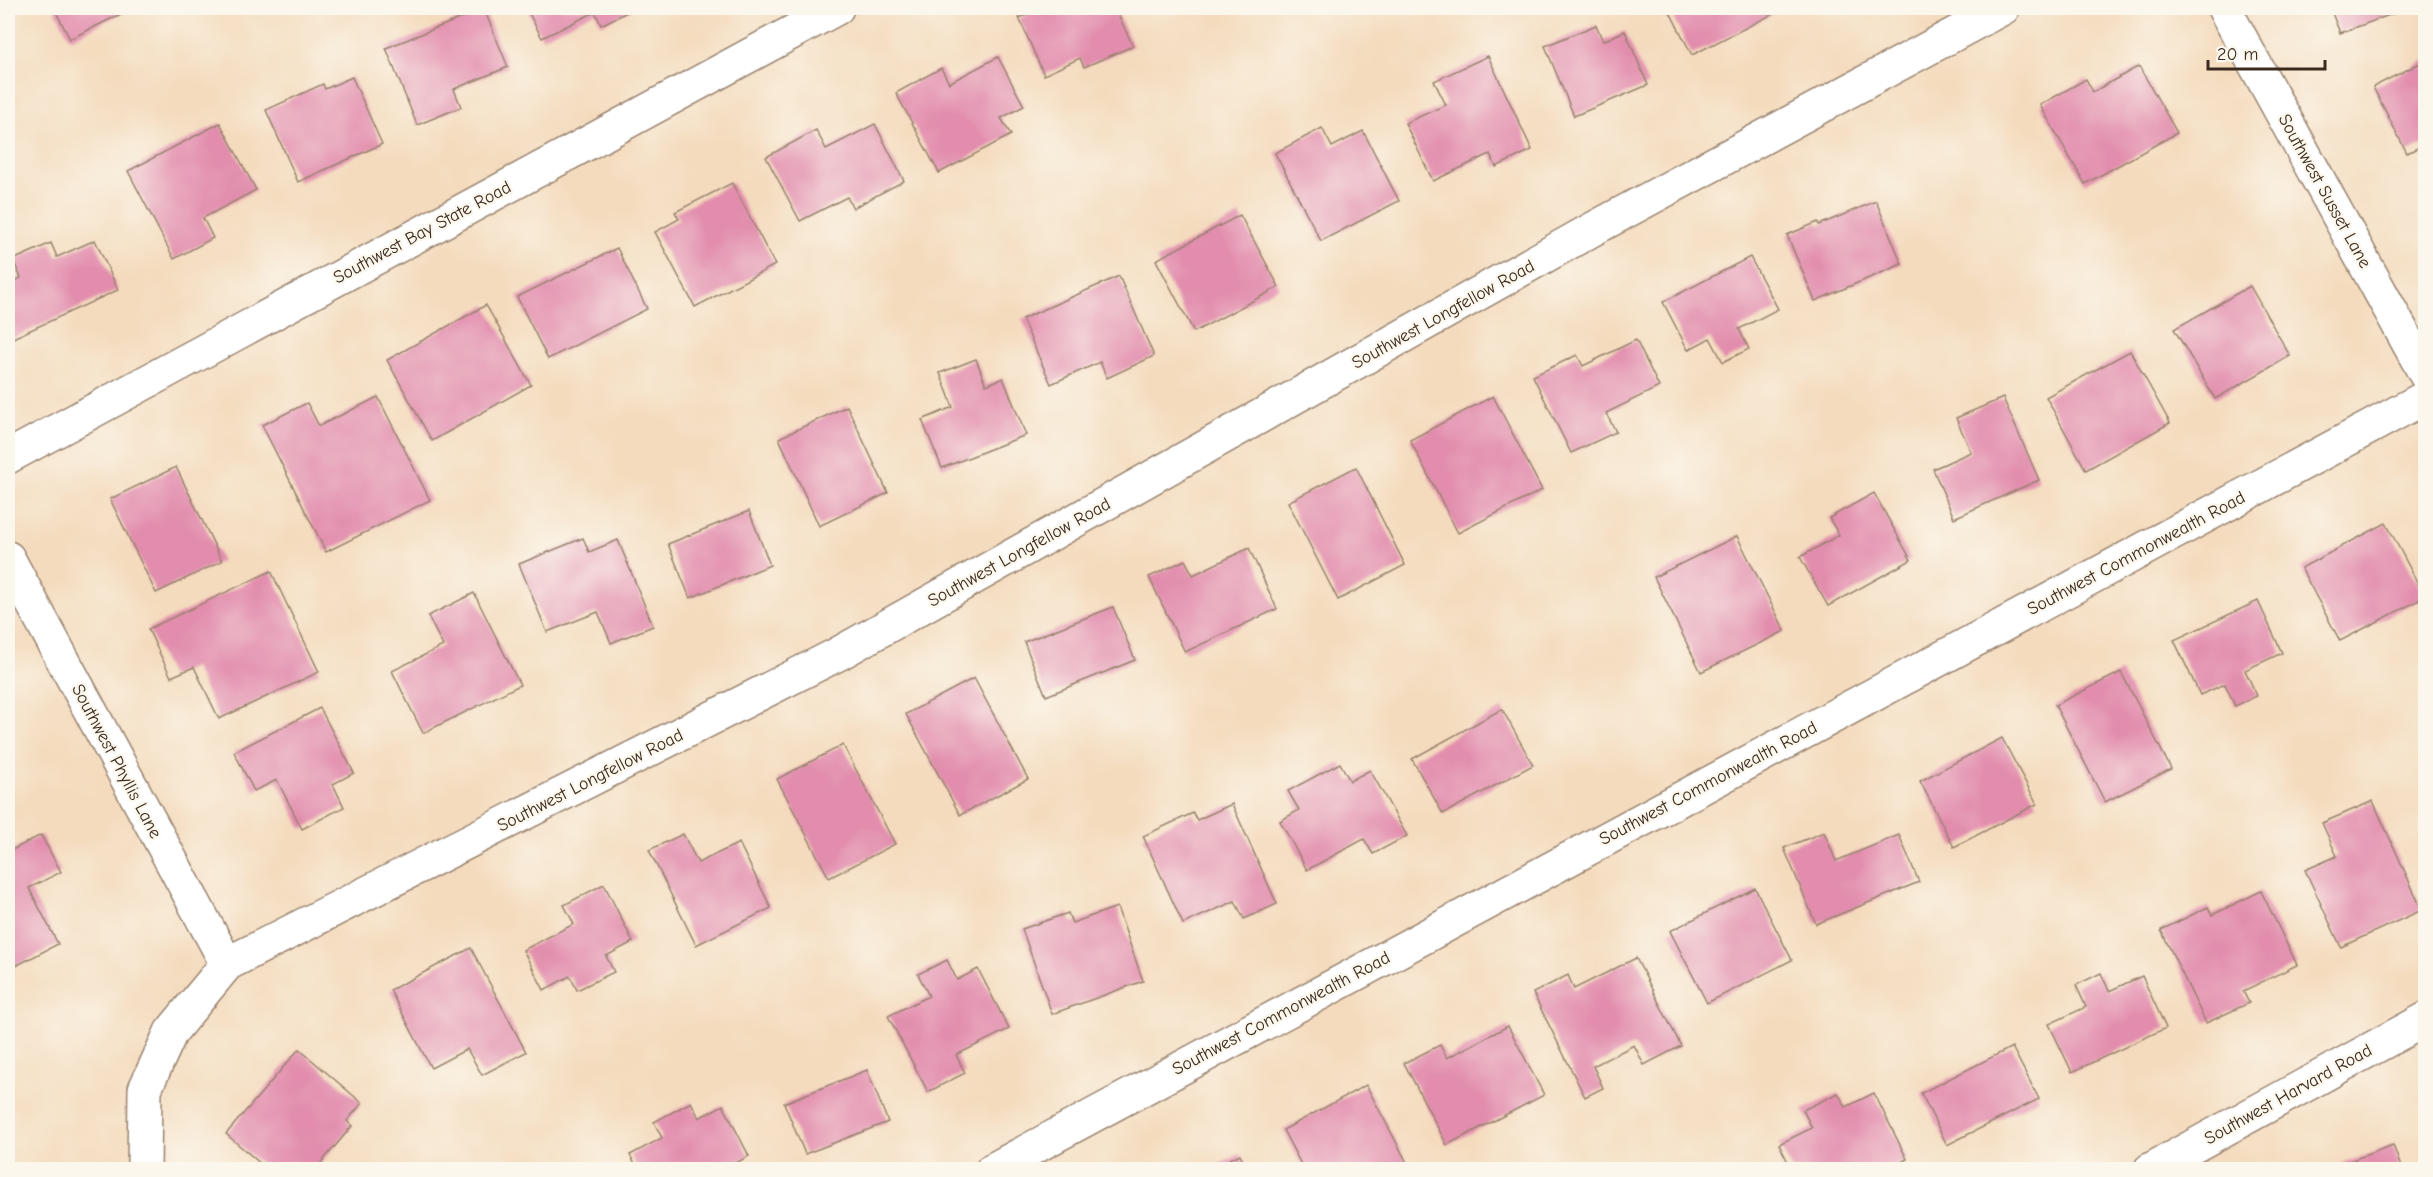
<svg xmlns="http://www.w3.org/2000/svg" width="2433" height="1177" font-family="'Comic Neue',sans-serif">
<style>
.building{fill:#e28dad}
.lines{fill:none;stroke-linecap:round;stroke-linejoin:round}
.minor-casing{stroke:#98826e;stroke-width:36}
.minor{stroke:#fff;stroke-width:33}
.labels{text-anchor:middle;stroke-width:4.5;stroke-linejoin:round;paint-order:stroke}
.street-label{font-size:18px;fill:#3b2a1e;stroke:#fbf7ec}
</style>
<rect width="100%" height="100%" fill="#fbf7ec"/>
<filter id="ink" filterUnits="userSpaceOnUse"><feTurbulence type="fractalNoise" baseFrequency=".0167" numOctaves="2"/><feDisplacementMap in="SourceGraphic" scale="12" xChannelSelector="R" yChannelSelector="G"/><feConvolveMatrix kernelMatrix="1 2 1 2 8 2 1 2 1" color-interpolation-filters="sRGB"/></filter>
<filter id="wash" filterUnits="userSpaceOnUse"><feTurbulence type="fractalNoise" baseFrequency=".008" numOctaves="4" result="noise"/><feDisplacementMap in="SourceGraphic" scale="24" xChannelSelector="R" yChannelSelector="G"/><feGaussianBlur stdDeviation="1.35" result="paint"/><feColorMatrix in="noise" values="0 0 0 0 0 0 0 0 0 0 0 0 0 0 0 0 0 1.4 0 .05"/><feComposite in="paint" operator="in"/></filter>
<g filter="url(#wash)">
<rect width="100%" height="100%" fill="#f4dbbe"/>
<g id="blocks">
<g class="building">
<polygon points="54,8 133,8 70,39"/>
<polygon points="526,8 635,8 601,25 595,12 542,38"/>
<polygon points="1043,8 1115,8 1133,46 1084,67 1080,58 1044,75 1019,18"/>
<polygon points="1668,8 1773,8 1775,13 1692,55"/>
<polygon points="2330,8 2409,8 2340,33"/>
<polygon points="484,9 508,67 454,89 461,107 417,125 386,48"/>
<polygon points="1596,25 1603,41 1625,31 1648,85 1574,116 1545,46"/>
<polygon points="1488,56 1532,150 1496,167 1490,154 1433,181 1405,123 1446,105 1434,81"/>
<polygon points="998,57 1024,106 1001,118 1011,135 939,173 896,93 941,68 949,83"/>
<polygon points="2426,60 2426,144 2407,153 2373,87"/>
<polygon points="2139,66 2177,133 2085,184 2040,105 2086,79 2093,92"/>
<polygon points="352,77 382,144 298,182 266,110 323,84 325,89"/>
<polygon points="220,123 256,190 203,218 213,238 174,259 128,171"/>
<polygon points="875,124 904,181 853,208 847,197 800,221 766,157 816,130 826,149"/>
<polygon points="1322,128 1332,147 1363,131 1399,201 1321,241 1275,153"/>
<polygon points="732,183 775,265 695,307 655,232 679,219 675,212"/>
<polygon points="1876,201 1902,264 1815,301 1787,235 1818,222 1819,225"/>
<polygon points="1240,215 1279,287 1194,332 1156,260"/>
<polygon points="95,240 118,290 11,339 8,330 8,284 21,278 13,260 51,243 57,257"/>
<polygon points="617,248 647,309 548,359 517,297"/>
<polygon points="1750,257 1778,309 1739,329 1749,349 1723,362 1710,338 1688,350 1663,302"/>
<polygon points="1119,276 1154,356 1107,378 1100,362 1051,384 1022,319"/>
<polygon points="2250,286 2290,356 2215,399 2174,329"/>
<polygon points="486,305 531,385 432,441 387,360"/>
<polygon points="1636,340 1659,387 1606,413 1616,432 1571,453 1533,376 1577,355 1583,366"/>
<polygon points="2130,351 2170,423 2086,470 2046,397"/>
<polygon points="976,359 986,385 1003,378 1026,435 942,468 922,420 953,407 940,373"/>
<polygon points="1493,396 1542,490 1458,533 1410,440"/>
<polygon points="378,397 430,500 326,552 262,425 307,403 319,426"/>
<polygon points="2003,398 2039,480 1954,518 1933,469 1971,452 1956,418"/>
<polygon points="847,406 888,493 819,526 779,438"/>
<polygon points="176,467 222,561 156,593 110,499"/>
<polygon points="1356,467 1405,565 1338,600 1288,502"/>
<polygon points="1874,493 1911,560 1828,606 1800,557 1839,535 1829,518"/>
<polygon points="749,511 770,565 690,598 668,544"/>
<polygon points="2386,523 2425,597 2340,641 2301,568"/>
<polygon points="1737,536 1785,631 1701,672 1654,577"/>
<polygon points="583,538 589,552 618,540 653,626 611,643 598,612 547,632 519,564"/>
<polygon points="1249,548 1277,609 1185,652 1149,577 1185,560 1193,575"/>
<polygon points="271,571 319,672 219,719 194,667 171,677 148,629"/>
<polygon points="474,593 520,685 423,733 392,671 443,646 428,616"/>
<polygon points="2258,601 2282,653 2245,670 2257,696 2235,706 2225,684 2200,695 2174,640"/>
<polygon points="1113,607 1135,660 1046,696 1024,642"/>
<polygon points="2121,672 2171,769 2105,802 2055,705"/>
<polygon points="974,678 1028,779 960,815 906,714"/>
<polygon points="320,708 354,773 333,784 344,807 302,829 277,780 254,791 234,752"/>
<polygon points="1502,709 1533,765 1443,814 1412,759"/>
<polygon points="2002,738 2037,804 1954,847 1920,781"/>
<polygon points="843,745 895,844 829,878 777,779"/>
<polygon points="1340,763 1350,781 1370,770 1407,836 1373,854 1364,839 1307,870 1280,821 1299,810 1288,791"/>
<polygon points="2373,801 2422,910 2341,947 2305,870 2337,856 2322,823"/>
<polygon points="1232,804 1277,904 1244,919 1235,901 1183,924 1143,836 1193,813 1197,820"/>
<polygon points="1824,832 1836,861 1899,835 1919,882 1816,924 1784,848"/>
<polygon points="683,834 698,863 739,843 771,908 696,945 649,850"/>
<polygon points="41,835 61,872 29,888 58,944 8,970 8,852"/>
<polygon points="604,884 633,942 606,956 614,972 577,990 570,976 544,990 523,950 574,924 564,905"/>
<polygon points="1755,888 1792,960 1707,1003 1670,931"/>
<polygon points="2261,891 2297,965 2243,991 2249,1003 2206,1023 2161,930 2208,907 2212,915"/>
<polygon points="1117,907 1143,981 1052,1014 1022,929 1068,913 1072,923"/>
<polygon points="471,948 526,1052 482,1075 467,1049 431,1068 390,990"/>
<polygon points="1636,958 1681,1046 1644,1065 1634,1045 1593,1066 1603,1088 1585,1097 1533,993 1568,975 1574,989"/>
<polygon points="947,960 957,980 978,969 1009,1029 956,1055 965,1073 928,1092 888,1016 929,996 918,974"/>
<polygon points="2101,973 2109,991 2142,976 2166,1028 2072,1072 2049,1024 2086,1007 2076,985"/>
<polygon points="1508,1026 1544,1095 1447,1145 1404,1063 1440,1045 1447,1058"/>
<polygon points="2012,1047 2039,1099 1947,1145 1921,1093"/>
<polygon points="299,1049 362,1103 347,1121 352,1126 315,1170 268,1170 226,1134"/>
<polygon points="867,1070 888,1122 805,1154 784,1103"/>
<polygon points="1366,1085 1411,1170 1304,1170 1283,1130"/>
<polygon points="1838,1093 1846,1107 1874,1093 1907,1159 1886,1170 1792,1170 1779,1144 1812,1128 1803,1110"/>
<polygon points="691,1102 699,1118 723,1105 749,1156 723,1170 638,1170 630,1155 662,1138 654,1122"/>
<polygon points="2393,1145 2402,1170 2328,1170 2328,1169"/>
<polygon points="1240,1154 1248,1170 1208,1170"/>
</g>
</g>
</g>
<g filter="url(#ink)">
<use href="#blocks" fill-opacity="0" stroke="#98826e" stroke-width="1.5"/>
<g class="lines">
<defs>
<g id="minor">
<polyline points="2224,8 2426,375"/>
<polyline points="8,457 837,8"/>
<polyline points="8,558 227,964"/>
<polyline points="144,1170 145,1089 171,1032 227,964 838,654 1593,229 2003,8"/>
<polyline points="992,1170 2426,397"/>
<polyline points="2150,1170 2426,1019"/>
</g>
</defs>
<use href="#minor" class="minor-casing"/>
<use href="#minor" class="minor"/>
</g>
</g>
<g class="labels">
<g class="street-label">
<text transform="translate(2325 191) rotate(61)" y="6">Southwest Susset Lane</text>
<text transform="translate(422 232) rotate(-28)" y="6">Southwest Bay State Road</text>
<text transform="translate(1443 314) rotate(-29)" y="6">Southwest Longfellow Road</text>
<text transform="translate(1019 552) rotate(-29)" y="6">Southwest Longfellow Road</text>
<text transform="translate(2136 553) rotate(-28)" y="6">Southwest Commonwealth Road</text>
<text transform="translate(117 761) rotate(62)" y="6">Southwest Phyllis Lane</text>
<text transform="translate(590 780) rotate(-27)" y="6">Southwest Longfellow Road</text>
<text transform="translate(1708 783) rotate(-28)" y="6">Southwest Commonwealth Road</text>
<text transform="translate(1281 1013) rotate(-28)" y="6">Southwest Commonwealth Road</text>
<text transform="translate(2288 1094) rotate(-29)" y="6">Southwest Harvard Road</text>
</g>
</g>
<rect width="2433" height="1177" fill="none" stroke="#fbf7ec" stroke-width="30"/>
<path d="M2208 60v9h117v-9" fill="none" stroke="#3b2a1e" stroke-width="3"/>
<text x="2217" y="60" font-size="18" fill="#3b2a1e" stroke="#fbf7ec" stroke-width="4.5" paint-order="stroke">20 m</text>
</svg>
